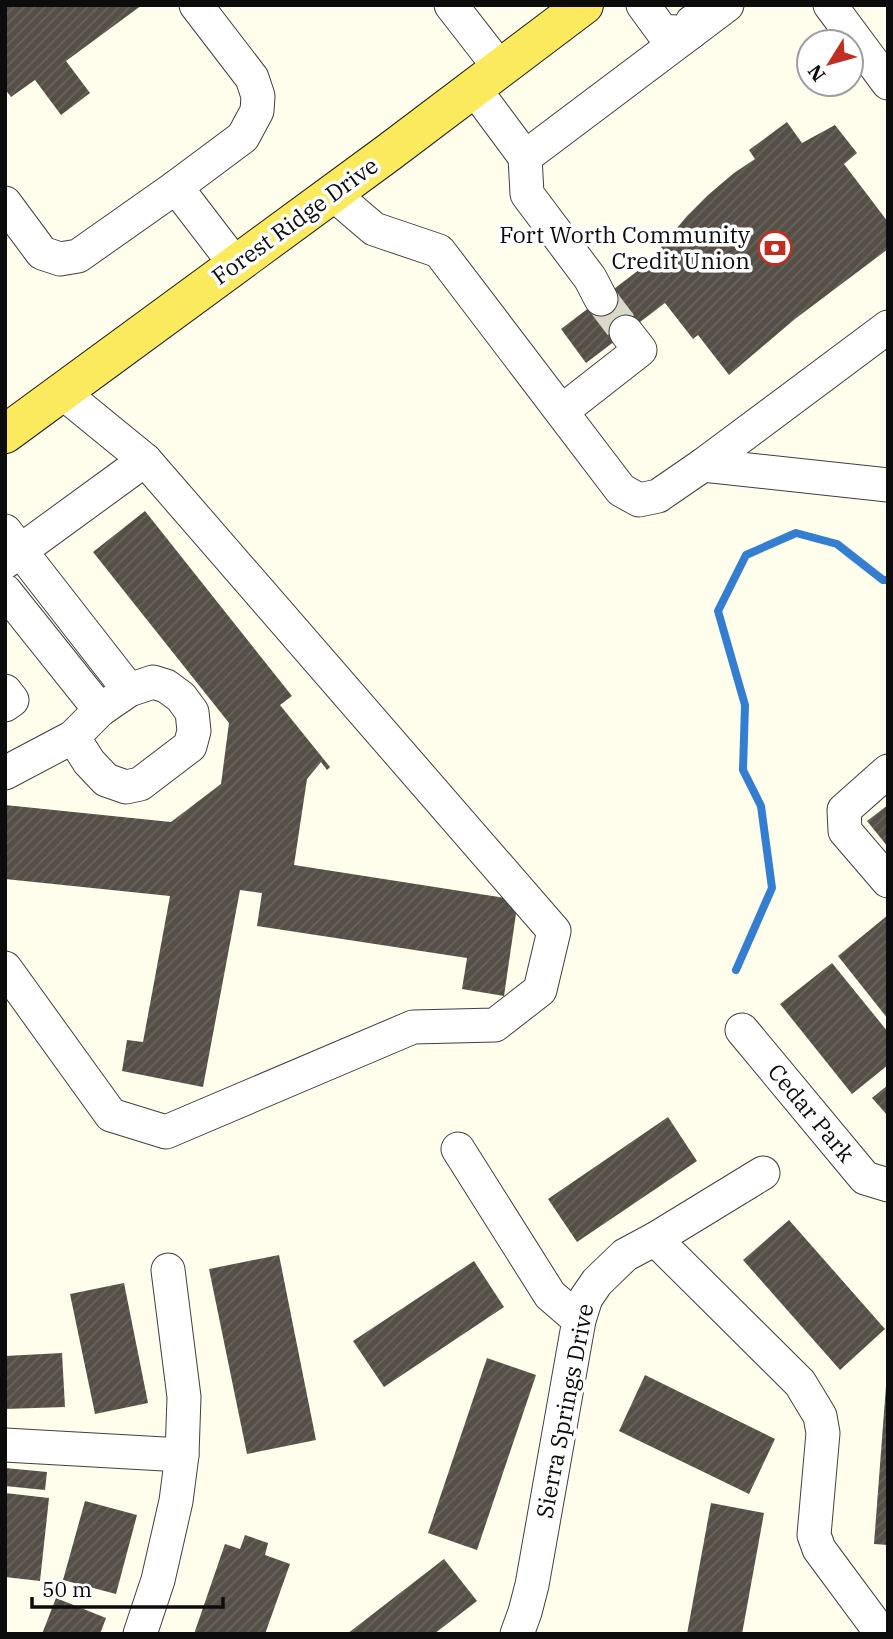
<svg xmlns="http://www.w3.org/2000/svg" width="893" height="1639" font-family="'IBM Plex Serif',serif">
<style>
.lines{fill:none;stroke-linecap:round;stroke-linejoin:round}
.stream{stroke:#347ed1;stroke-width:8}
.building{fill:url(#building-hatch)}
.minor-tunnel{stroke:#dbdaca;stroke-width:33;stroke-dasharray:33 17;stroke-linecap:butt}
.minor-casing{stroke:#3f3f3f;stroke-width:35}
.major-casing{stroke:#1d1d1d;stroke-width:40}
.minor{stroke:#fff;stroke-width:33}
.major{stroke:#fcea5e;stroke-width:38}
.labels{text-anchor:middle;stroke-width:7;stroke-linejoin:round;paint-order:stroke}
.street-label{font-size:23px;fill:#0c0c0c;stroke:#fff}
.poi-label{font-size:23px;fill:#0c0c0c;stroke:#fff;text-anchor:end}
</style>
<defs>
<pattern id="building-hatch" width="6" height="6" patternUnits="userSpaceOnUse" patternTransform="scale(1.75)"><rect width="6" height="6" fill="#554f48"/><path d="M-1 1l2-2M0 6l6-6M5 7l2-2" fill="none" stroke="#68645e"/></pattern>
</defs>
<rect width="100%" height="100%" fill="#fffeec"/>
<g class="lines">
<polyline class="stream" points="736,970 772,888 761,806 743,770 745,705 718,611 746,555 796,533 837,544 883,580 888,580"/>
</g>
<g class="building">
<polygon points="5,5 142,5 66,61 90,93 61,115 35,80 11,97 5,89"/>
<polygon points="787,122 802,143 835,125 857,153 844,164 888,222 888,249 795,319 729,375 698,335 693,339 665,303 586,363 561,329 664,251 661,247 687,216 708,195 734,173 755,159 749,150"/>
<polygon points="145,511 292,696 280,705 330,767 327,770 321,762 307,779 294,865 518,900 504,996 462,989 467,958 257,926 262,893 240,890 203,1087 122,1071 127,1040 143,1042 170,896 5,879 5,805 171,822 221,784 229,723 93,552"/>
<polygon points="888,805 888,847 867,821"/>
<polygon points="888,915 888,1019 838,956"/>
<polygon points="832,963 888,1032 888,1065 852,1094 780,1004"/>
<polygon points="888,1085 888,1116 872,1098"/>
<polygon points="668,1117 697,1161 577,1242 548,1199"/>
<polygon points="789,1220 885,1329 840,1370 743,1260"/>
<polygon points="279,1255 316,1440 247,1454 209,1269"/>
<polygon points="474,1261 504,1307 384,1387 353,1341"/>
<polygon points="124,1283 148,1403 95,1414 70,1294"/>
<polygon points="62,1353 65,1407 5,1409 5,1356"/>
<polygon points="487,1358 536,1375 477,1550 428,1533"/>
<polygon points="645,1375 775,1439 749,1494 619,1431"/>
<polygon points="886,1386 888,1386 888,1545 874,1544"/>
<polygon points="5,1468 47,1472 45,1490 5,1486"/>
<polygon points="5,1493 49,1498 40,1581 5,1577"/>
<polygon points="85,1501 137,1515 116,1594 63,1580"/>
<polygon points="711,1503 764,1513 742,1634 687,1634"/>
<polygon points="245,1535 268,1543 265,1555 290,1564 265,1634 194,1634 225,1544 240,1549"/>
<polygon points="444,1559 477,1601 434,1634 347,1634"/>
<polygon points="56,1598 106,1618 100,1634 42,1634"/>
</g>
<g class="lines">
<polyline class="minor-tunnel" points="601,299 626,332"/>
<defs>
<g id="minor">
<polyline points="451,5 500,68"/>
<polyline points="643,5 662,31 690,33 692,22"/>
<polyline points="830,5 888,83"/>
<polyline points="473,87 525,157 727,5"/>
<polyline points="525,157 527,194 590,278 601,299"/>
<polyline points="176,187 235,264"/>
<polyline points="332,193 374,229 439,251 621,490 639,500 658,496 703,465 888,327"/>
<polyline points="5,203 42,253 60,259 78,256 176,187 243,137 257,111 258,96 252,78 196,5"/>
<polyline points="562,411 640,350 626,332"/>
<polyline points="703,465 888,485"/>
<polyline points="5,531 129,690"/>
<polyline points="5,562 145,460"/>
<polyline points="5,591 100,710"/>
<polyline points="5,691 12,700 5,705"/>
<polyline points="888,771 844,810 845,831 888,881"/>
<polyline points="5,773 73,737 100,710 129,690 153,682 166,686 181,697 192,712 194,731 190,746 140,784 126,787 106,780 89,762 73,737"/>
<polyline points="5,968 111,1115 166,1132 413,1027 495,1025 540,990 554,931 145,460 63,393"/>
<polyline points="742,1030 865,1178 888,1185"/>
<polyline points="458,1149 550,1295 579,1320"/>
<polyline points="655,1239 800,1383 820,1416 823,1433 814,1535 819,1549 882,1634"/>
<polyline points="5,1445 182,1455"/>
<polyline points="140,1634 158,1580 176,1501 182,1455 184,1397 168,1270"/>
<polyline points="517,1634 525,1612 532,1585 579,1320 586,1298 597,1282 625,1255 655,1239 763,1173"/>
</g>
<polyline id="major" points="5,434 388,153 584,5"/>
</defs>
<use href="#minor" class="minor-casing"/>
<use href="#major" class="major-casing"/>
<use href="#minor" class="minor"/>
<use href="#major" class="major"/>
</g>
<defs>
<symbol id="bank-ring" viewBox="-11 -11 22 22"><circle r="9.5" fill="#fff" stroke="#c02d21" stroke-width="1.5"/><path d="M-6-4H6V4H-6ZM0-2.3a2.3 2.3 0 1 0 0 4.6a2.3 2.3 0 1 0 0-4.6Z" fill="#c02d21"/></symbol>
</defs>
<g fill-rule="evenodd">
<use href="#bank-ring" x="756" y="229" width="38" height="38"/>
</g>
<g class="labels">
<g class="street-label">
<text transform="translate(295 221) rotate(-36)" y="8">Forest Ridge Drive</text>
<text transform="translate(811 1113) rotate(50)" y="8">Cedar Park</text>
<text transform="translate(565 1411) rotate(-79)" y="8">Sierra Springs Drive</text>
</g>
<g class="poi-label">
<text x="750" y="243">Fort Worth Community<tspan x="750" dy="26">Credit Union</tspan></text>
</g>
</g>
<rect width="893" height="1639" fill="none" stroke="#0c0c0c" stroke-width="14"/>
<g transform="translate(830 63) rotate(233)"><circle r="33" fill="#ffffff" stroke="#9e9e9e" stroke-width="2"/>
<path d="M0-5L12 26L0 18L-12 26Z" fill="#c02d21"/>
<text y="-10" font-size="19" font-weight="bold" text-anchor="middle" fill="#0c0c0c">N</text>
</g>
<path d="M32 1597v10h191v-10" fill="none" stroke="#0c0c0c" stroke-width="3.5"/>
<text x="42" y="1597" font-size="21" fill="#0c0c0c" stroke="#ffffff" stroke-width="5" paint-order="stroke">50 m</text>
</svg>
